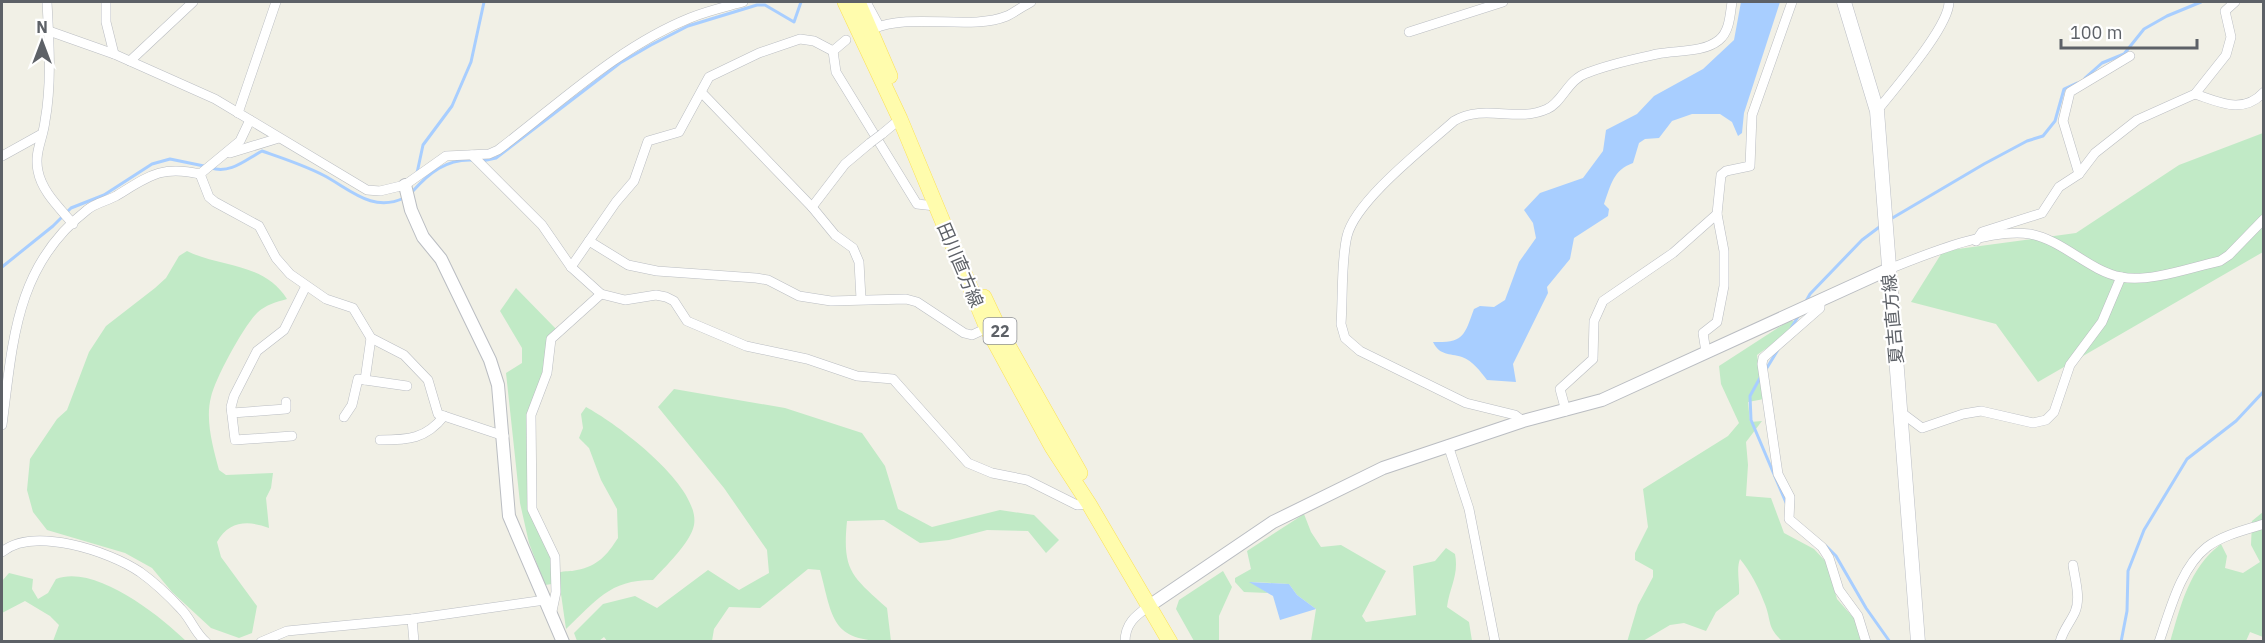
<svg xmlns="http://www.w3.org/2000/svg" width="2265" height="643" font-family="'IBM Plex Sans','Noto Sans JP',sans-serif">
<style>
.green{fill:#c1eac6}
.water{fill:#a8ceff}
.lines{fill:none;stroke-linecap:round;stroke-linejoin:round}
.stream{stroke:#a8ceff;stroke-width:3}
.minor-casing{stroke:#babdc2;stroke-width:10}
.tertiary-casing{stroke:#babdc2;stroke-width:14}
.secondary-casing{stroke:#bbbec5;stroke-width:15}
.primary-casing{stroke:#fce154;stroke-width:16}
.minor{stroke:#fff;stroke-width:9}
.tertiary{stroke:#fff;stroke-width:12}
.secondary{stroke:#fff;stroke-width:14}
.primary{stroke:#fffcad;stroke-width:15}
.minor-bridge-casing{stroke:#babdc2;stroke-width:10;stroke-linecap:butt}
.minor-bridge{stroke:#fff;stroke-width:9}
.labels{text-anchor:middle;stroke-width:4.5;stroke-linejoin:round;paint-order:stroke}
.shield{fill:#fff;stroke:#8e9095;stroke-width:1.5}
.shield-label{font-size:16px;font-weight:bold;fill:#5d6167}
.street-label{font-size:18px;fill:#5d6167;stroke:#fff}
</style>
<rect width="100%" height="100%" fill="#f1f0e6"/>
<g class="green">
<polygon points="2263,133 2263,252 2038,382 1996,324 1911,302 1943,251 2076,233 2179,165"/>
<path d="M187 251C221 268 264 262 287 299 276 302 266 305 258 312 244 325 215 379 211 397 205 420 213 447 219 470L226 475 273 473 271 488 266 498 269 528C248 520 229 521 217 542L221 557 257 606 252 633 239 638 211 628 172 592 152 568 125 553 47 530 33 512 27 490 30 459 57 419 67 410 89 352 106 326 155 288 166 278 179 256Z"/>
<polygon points="516,288 557,330 546,344 542,377 528,416 530,510 551,555 552,584 545,585 529,543 520,503 506,373 522,363 522,348 500,311"/>
<path d="M1790 320 1800 324 1757 355 1764 399 1748 402 1750 422 1762 421 1746 442 1748 465 1746 496 1771 498 1784 533 1814 549 1827 563 1837 599 1859 624 1862 641H1782C1766 626 1772 620 1764 602 1759 588 1750 571 1740 559 1736 569 1740 583 1739 594L1716 612 1706 631 1684 623 1670 625 1643 641 1627 642 1638 605 1653 577V570L1635 560V553L1648 527 1643 489 1728 436 1739 423 1721 384 1719 366Z"/>
<path d="M674 389 785 408 862 433 885 466 898 509 932 527 1000 510 1034 515 1059 540 1046 553 1028 531 987 530 949 540 920 543 884 520 847 521C842 571 852 576 887 608L891 641C831 642 833 619 820 570L808 569 760 608 729 607 714 629 712 641 608 642 604 637 599 641H577L574 633 603 604 635 596 657 608 708 570 739 590 769 573 767 550 724 488 658 407Z"/>
<path d="M586 407C616 423 701 486 694 525 691 542 665 567 653 580 609 580 596 601 566 629L558 573C566 570 570 572 577 570 598 566 607 555 618 538L617 509 601 480 589 448 579 438 583 428 581 414Z"/>
<path d="M2263 512V637L2250 632 2246 641 2170 642C2181 605 2189 568 2221 544L2227 556 2225 568 2243 573 2260 562 2251 545 2252 521Z"/>
<path d="M1304 514 1311 532 1321 547 1341 545 1386 571 1362 616 1366 622 1416 615 1413 566 1435 561 1446 548 1455 554C1459 575 1450 586 1447 607L1469 622 1472 641H1311L1316 609 1297 595 1289 584 1251 582 1268 593 1244 592 1235 582V578L1251 569 1247 551Z"/>
<polygon points="1223,571 1232,587 1219,616 1219,641 1194,641 1176,609 1179,600"/>
<path d="M9 573 33 579 32 589 38 599 48 593 56 579C95 564 159 615 186 641H53L59 625 50 616 25 601 2 613V581Z"/>
</g>
<g class="water">
<path d="M1741 2H1780L1744 113 1742 133 1738 136 1732 122 1720 114H1692L1672 121 1659 138 1645 139 1639 143 1633 163C1613 170 1611 185 1604 204L1609 209 1608 216 1574 238 1570 259 1547 287 1548 293 1513 364 1516 382 1487 380C1480 371 1473 361 1462 357 1449 353 1440 356 1433 342 1464 343 1464 336 1474 309L1480 306 1494 307 1505 300 1519 262 1536 238 1533 223 1524 210 1540 193 1583 178 1603 151 1606 130 1637 114 1654 96 1703 69 1734 40Z"/>
<polygon points="1249,582 1289,584 1297,595 1316,609 1280,620 1273,596"/>
</g>
<g class="lines">
<g class="stream">
<polyline points="2085,78 2102,63 2124,54 2144,29 2167,16 2201,2"/>
<polyline points="482,161 496,158 620,63 651,45 688,26 757,5 765,5 794,22 801,2"/>
<path d="M211 168C231 174 245 160 262 151 282 158 304 165 323 175 350 189 372 213 404 198"/>
<polyline points="417,173 423,145 452,106 471,62 484,2"/>
<path d="M412 192C429 173 446 159 472 160"/>
<polyline points="1889,220 1984,164 2027,141 2043,136 2055,121 2064,89 2077,83"/>
<polyline points="2,267 53,226 71,208 104,195 152,164 170,159 204,166"/>
<polyline points="1805,303 1810,294 1862,240 1882,225"/>
<polyline points="1790,330 1799,315"/>
<polyline points="1765,371 1779,348"/>
<polyline points="1761,376 1750,396 1751,420 1787,505"/>
<polyline points="1826,546 1836,556 1866,608 1890,642"/>
<polyline points="2121,642 2127,611 2128,571 2144,530 2187,459 2236,421 2264,391"/>
</g>
<defs>
<g id="minor">
<path d="M47 2C49 41 52 83 45 121 43 139 34 152 38 171 42 192 60 208 73 224"/>
<polyline points="106,2 106,22 114,54"/>
<polyline points="866,2 879,26"/>
<path d="M873 29C912 12 970 31 1007 16 1015 12 1023 6 1031 2"/>
<path d="M49 31 114 54 215 99 367 190 380 191 405 185 446 156 489 154 498 150C559 104 618 47 690 18 707 11 725 7 743 2"/>
<polyline points="1409,32 1503,2"/>
<polyline points="833,51 836,72 917,204 935,206"/>
<polyline points="130,61 193,2"/>
<polyline points="702,93 812,207 835,235 853,248 859,262 861,299"/>
<path d="M2195 94C2219 102 2243 115 2264 92"/>
<path d="M1877 111C1894 89 1949 27 1949 2"/>
<polyline points="238,113 276,2"/>
<polyline points="882,134 900,119"/>
<polyline points="230,153 279,138"/>
<polyline points="472,155 542,225 571,267 601,294 625,300 656,295 666,297 674,301 687,321 746,346 807,359 857,376 893,379 968,463 992,473 1027,480 1077,505 1089,504"/>
<polyline points="2,156 40,135"/>
<polyline points="200,174 209,197 215,202 259,226 276,258 290,274 326,299 353,308 371,338 404,355 428,380 438,414 504,436"/>
<polyline points="2079,174 2063,121 2070,92 2130,56"/>
<polyline points="812,207 845,164 870,143"/>
<polyline points="589,241 628,265 657,271 756,278 768,280 799,296 831,301 906,299 917,302 964,333 972,335 987,328"/>
<polyline points="1976,241 1982,232 2042,213 2059,187 2079,174 2095,153 2137,120 2195,94 2226,55 2231,37 2225,11 2235,2"/>
<polyline points="571,267 616,202 634,181 648,141 679,132 709,77 759,53 800,39 814,41 833,51 846,40"/>
<path d="M1889 269C1927 254 1989 228 2030 234 2063 240 2089 271 2121 277 2149 283 2192 267 2220 261L2229 255 2264 219"/>
<polyline points="1820,302 1820,308 1763,358 1762,364 1778,474 1790,497 1789,519 1822,547 1829,558 1839,590 1858,616 1866,642"/>
<polyline points="371,338 365,380 407,386"/>
<polyline points="1706,352 1703,333 1717,322 1724,286 1724,251 1717,214 1721,175 1726,171 1750,166 1752,115 1792,2"/>
<polyline points="1566,411 1560,389 1593,359 1594,321 1603,301 1673,253 1717,214"/>
<polyline points="232,413 286,409 286,402"/>
<polyline points="1902,413 1922,428 1963,414 1981,411 2033,423 2046,420 2054,412 2070,365 2102,322 2121,277"/>
<polyline points="344,417 352,405 358,379 365,380"/>
<path d="M1523 421 1515 415 1466 403 1360 351 1345 338 1341 324C1343 297 1341 261 1347 236 1356 200 1425 147 1454 121 1484 103 1517 123 1547 109 1562 103 1568 79 1587 73 1609 64 1634 59 1657 54 1677 50 1703 53 1719 40 1730 31 1730 14 1732 2"/>
<path d="M2 425C13 342 15 266 87 210 95 203 107 201 116 196 149 176 161 165 200 174L240 141 250 120"/>
<polyline points="292,436 235,440 231,407 234,396 257,351 284,330 306,286"/>
<path d="M380 440C408 440 426 439 444 416"/>
<polyline points="1448,445 1469,509 1495,642"/>
<path d="M2 552C33 526 109 551 140 572 154 582 169 596 181 609 191 619 195 633 206 642"/>
<polyline points="551,616 556,592 555,557 532,509 531,415 547,373 551,339 601,294"/>
<polyline points="412,619 414,642"/>
<polyline points="261,642 287,631 412,619 545,600"/>
<path d="M1125 642C1125 624 1135 616 1149 606"/>
<path d="M2060 642C2063 630 2070 623 2075 612 2081 598 2075 580 2073 565"/>
<path d="M2159 642C2170 611 2180 568 2207 547 2223 535 2245 530 2264 524"/>
</g>
<g id="tertiary">
<polyline points="405,185 411,210 423,237 441,259 490,360 498,385 509,516 563,642"/>
<polyline points="1149,606 1273,522 1383,468 1523,421 1602,400 1889,269"/>
</g>
<polyline id="secondary" points="1844,2 1877,111 1918,642"/>
<g id="primary">
<polyline points="845,2 900,119 987,328 1052,447 1089,504 1170,642"/>
<polyline points="858,2 890,76"/>
<polyline points="984,297 1001,333 1080,473"/>
</g>
</defs>
<use href="#minor" class="minor-casing"/>
<use href="#tertiary" class="tertiary-casing"/>
<use href="#secondary" class="secondary-casing"/>
<use href="#primary" class="primary-casing"/>
<use href="#minor" class="minor"/>
<use href="#tertiary" class="tertiary"/>
<use href="#secondary" class="secondary"/>
<use href="#primary" class="primary"/>
<defs>
<polyline id="minor-bridge" points="870,143 882,134"/>
</defs>
<use href="#minor-bridge" class="minor-bridge-casing"/>
<use href="#minor-bridge" class="minor-bridge"/>
</g>
<g class="labels">
<rect class="shield" x="983.5" y="318" width="33" height="26" rx="4.5"/>
<g class="shield-label">
<text x="1000" y="337">22</text>
</g>
<g class="street-label">
<text transform="translate(960 265) rotate(67)" y="6">田川直方線</text>
<text transform="translate(1893 319) rotate(-95)" y="6">夏吉直方線</text>
</g>
</g>
<rect width="2265" height="643" fill="none" stroke="#5d6167" stroke-width="6"/>
<g transform="translate(42 42)" stroke="#ffffff" stroke-width="4.5" paint-order="stroke">
<path d="M0-4.5L10 22L0 15L-10 22Z" fill="#5d6167"/>
<text y="-9" font-size="16" font-weight="bold" text-anchor="middle" fill="#5d6167">N</text>
</g>
<path d="M2061 39v9h136v-9" fill="none" stroke="#5d6167" stroke-width="3"/>
<text x="2070" y="39" font-size="18" fill="#5d6167" stroke="#ffffff" stroke-width="4.5" paint-order="stroke">100 m</text>
</svg>
